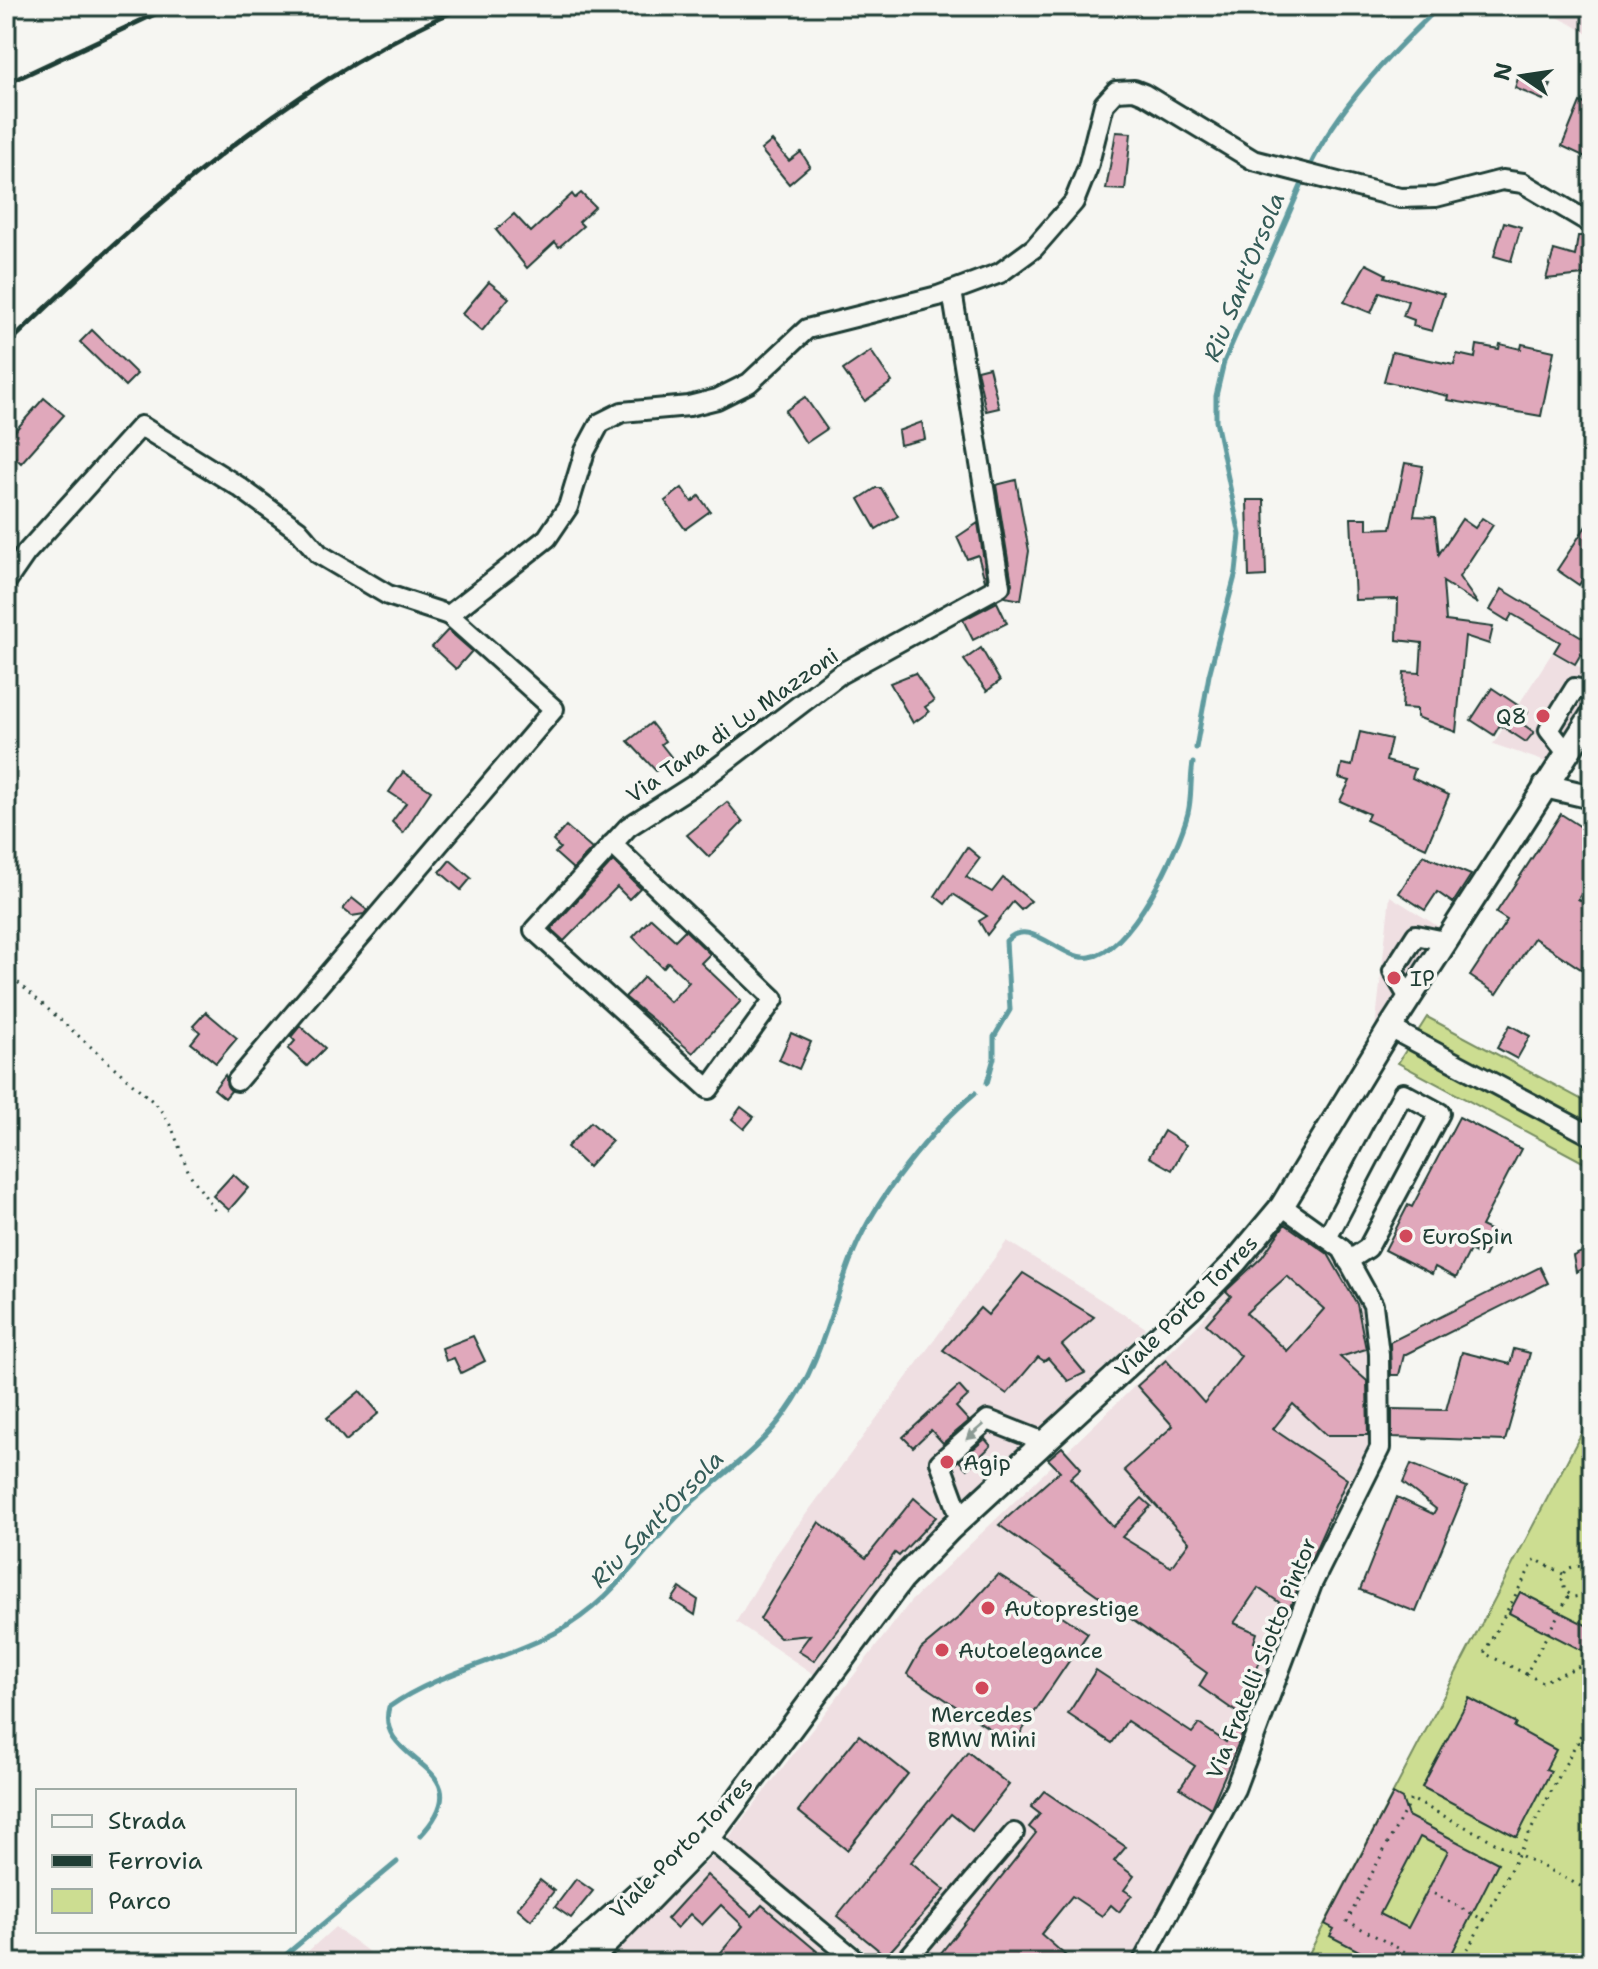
<svg xmlns="http://www.w3.org/2000/svg" width="1598" height="1969" font-family="'Shantell Sans',sans-serif">
<style>
.built{fill:#efdfe2}
.green{fill:#ccdd91;stroke:#768d62;stroke-width:2}
.lines{fill:none;stroke-linecap:round;stroke-linejoin:round}
.stream{stroke:#5f9b9f;stroke-width:5}
.building{fill:#e0a8bb;stroke:#1f3d34;stroke-width:2;fill-rule:evenodd}
.minor-casing{stroke:#1f3d34;stroke-width:24}
.major-casing{stroke:#1f3d34;stroke-width:28}
.path{stroke:#1f3d34;stroke-width:3;stroke-dasharray:2 6;stroke-linecap:butt}
.minor{stroke:#f6f6f2;stroke-width:18}
.major{stroke:#f6f6f2;stroke-width:22}
.rail{stroke:#1f3d34;stroke-width:5}
.oneway{fill:#8a9a93}
.poi-dot{fill:#d1495b;stroke:#f6f6f2;stroke-width:3}
.labels{text-anchor:middle;stroke-width:7;stroke-linejoin:round;paint-order:stroke}
.poi-label{font-size:22px;fill:#1f3d34;stroke:#f6f6f2;text-anchor:start}
.street-label{font-size:22px;fill:#1f3d34;stroke:#f6f6f2}
.water-label{font-size:24px;font-style:italic;fill:#345c58;stroke:#f6f6f2}
</style>
<rect width="100%" height="100%" fill="#f6f6f2"/>
<filter id="ink" filterUnits="userSpaceOnUse"><feTurbulence type="fractalNoise" baseFrequency=".0125" numOctaves="2"/><feDisplacementMap in="SourceGraphic" scale="16" xChannelSelector="R" yChannelSelector="G"/><feConvolveMatrix kernelMatrix="1 2 1 2 8 2 1 2 1" color-interpolation-filters="sRGB"/></filter>
<g filter="url(#ink)">
<g class="built">
<polygon points="1536,6 1592,6 1592,37 1573,25"/>
<polygon points="1552,653 1592,673 1592,689 1546,762 1493,744"/>
<polygon points="1390,896 1439,927 1375,1029"/>
<polygon points="1284,1216 1337,1254 1366,1309 1373,1441 1306,1582 1232,1786 1135,1963 880,1963 727,1840 911,1601 1199,1324"/>
<polygon points="1007,1241 1146,1328 968,1498 815,1675 736,1622 776,1555"/>
<polygon points="713,1856 846,1963 602,1963"/>
<polygon points="335,1927 384,1963 295,1963"/>
</g>
<g class="green">
<polygon points="1427,1017 1592,1105 1592,1167 1398,1063"/>
<polygon points="1592,1413 1592,1963 1304,1963"/>
</g>
<g class="lines">
<g class="stream">
<path d="M1308 170C1337 108 1391 53 1440 6"/>
<polyline points="1196,748 1209,675 1236,572 1240,535 1216,421 1216,396 1224,362 1304,179"/>
<path d="M987 1083 994 1058V1037L1010 1010 1006 941C1030 914 1062 962 1090 957 1132 950 1178 851 1188 813 1192 797 1190 779 1193 763"/>
<path d="M420 1836C488 1764 373 1765 389 1707 439 1672 501 1661 555 1633 614 1602 643 1548 690 1504 722 1474 760 1449 786 1412 821 1365 832 1304 854 1251 876 1198 932 1129 975 1093"/>
<polyline points="276,1963 397,1862"/>
</g>
</g>
<g class="building">
<polygon points="1526,74 1551,85 1543,100 1515,88 1519,75"/>
<polygon points="1580,102 1592,107 1592,160 1562,146"/>
<polygon points="1116,132 1131,133 1125,190 1106,189"/>
<polygon points="772,141 789,161 801,152 810,166 789,184 761,150"/>
<polygon points="581,193 595,207 579,222 583,226 559,247 555,242 527,268 496,230 514,214 531,232 572,194 575,198"/>
<polygon points="1504,222 1521,227 1511,261 1494,256"/>
<polygon points="1578,236 1592,236 1592,274 1546,279 1554,250 1575,256"/>
<polygon points="1366,264 1386,274 1385,277 1444,294 1432,331 1413,326 1414,320 1403,316 1408,301 1380,292 1371,313 1344,302"/>
<polygon points="489,282 509,298 482,331 462,314"/>
<polygon points="92,330 137,374 125,386 80,342"/>
<polygon points="1500,344 1521,349 1522,344 1554,351 1541,416 1447,400 1448,396 1384,381 1392,352 1454,365 1457,354 1475,358 1477,345 1499,349"/>
<polygon points="871,351 892,382 865,401 843,370"/>
<polygon points="989,367 999,408 986,411 977,370"/>
<polygon points="805,397 827,429 806,443 785,411"/>
<polygon points="44,398 64,415 21,463 6,449 6,441"/>
<polygon points="922,422 925,439 900,445 898,431"/>
<polygon points="1405,463 1423,466 1414,516 1435,517 1439,554 1462,519 1475,528 1482,518 1493,525 1459,577 1478,604 1443,582 1446,621 1493,627 1489,644 1465,636 1456,732 1417,717 1417,709 1402,708 1404,672 1420,673 1422,643 1397,640 1398,599 1355,600 1351,518 1367,518 1367,529 1391,528"/>
<polygon points="1016,480 1029,551 1021,600 1005,597 1012,584 996,485"/>
<polygon points="682,488 692,502 699,496 710,511 685,529 665,501"/>
<polygon points="876,488 881,488 898,516 876,529 859,499"/>
<polygon points="1247,500 1264,500 1266,576 1249,577"/>
<polygon points="1592,517 1592,564 1579,585 1557,570"/>
<polygon points="978,523 987,580 985,581 978,555 967,559 957,537"/>
<polygon points="1502,589 1592,643 1592,661 1581,654 1575,664 1554,652 1560,642 1512,614 1508,621 1490,610"/>
<polygon points="997,602 1007,623 973,640 963,620"/>
<polygon points="448,630 472,651 456,669 432,647"/>
<polygon points="981,648 1000,681 987,691 964,660"/>
<polygon points="915,673 934,701 925,707 929,712 913,723 890,683"/>
<polygon points="1492,688 1528,712 1521,723 1534,732 1526,742 1500,725 1494,735 1471,720"/>
<polygon points="651,723 665,741 661,744 672,758 656,771 628,741"/>
<polygon points="1360,732 1391,739 1386,761 1415,769 1412,778 1449,795 1426,848 1366,820 1369,814 1340,801 1350,781 1339,778 1342,764 1352,766"/>
<polygon points="403,772 431,791 403,833 392,822 406,803 389,792"/>
<polygon points="727,802 743,822 709,857 687,835"/>
<polygon points="1561,814 1592,834 1592,878 1578,899 1592,908 1592,952 1581,969 1534,938 1497,994 1470,976 1507,920 1496,913"/>
<polygon points="566,826 592,849 573,869 555,853 560,848 553,841"/>
<polygon points="967,847 980,858 966,877 992,892 1003,878 1031,901 1021,910 1013,902 987,935 979,921 987,916 953,894 945,904 935,896"/>
<polygon points="1423,855 1471,875 1453,903 1437,892 1425,910 1399,893"/>
<polygon points="450,860 471,878 461,890 440,872"/>
<polygon points="613,861 640,888 629,899 617,887 564,941 551,929"/>
<polygon points="352,898 367,910 364,914 352,916 343,909"/>
<polygon points="651,918 675,940 685,930 710,954 701,963 741,1001 693,1053 625,997 644,977 670,1002 689,982 668,962 663,968 633,937"/>
<polygon points="206,1012 237,1038 216,1063 191,1043 200,1032 193,1026"/>
<polygon points="1510,1025 1530,1036 1517,1059 1497,1048"/>
<polygon points="300,1026 325,1048 307,1066 288,1049 295,1041 291,1037"/>
<polygon points="791,1033 811,1042 799,1069 779,1060"/>
<polygon points="225,1075 231,1091 225,1098 214,1089"/>
<polygon points="741,1107 754,1117 744,1129 732,1119"/>
<polygon points="1459,1117 1521,1149 1481,1226 1496,1233 1484,1257 1470,1250 1456,1278 1435,1267 1432,1274 1385,1250 1408,1205 1412,1207"/>
<polygon points="591,1122 612,1141 588,1167 567,1147"/>
<polygon points="1164,1131 1186,1145 1172,1170 1149,1157"/>
<polygon points="233,1174 248,1188 229,1210 213,1196"/>
<path d="M1285 1224 1328 1254 1357 1304 1366 1349 1340 1357 1367 1381 1368 1435H1326L1293 1404 1273 1429 1347 1479 1289 1609 1258 1588 1234 1623 1257 1633 1254 1642 1266 1646 1239 1714 1199 1686 1207 1673 999 1525 1060 1471 1048 1459 1062 1447 1081 1468 1070 1478 1113 1527 1142 1498 1151 1506 1122 1537 1171 1567 1189 1542 1124 1470 1173 1426 1137 1386 1166 1360 1204 1403 1241 1356 1206 1324 1231 1296 1226 1291 1262 1257ZM1287 1276 1324 1309 1287 1351 1246 1313Z"/>
<polygon points="1592,1247 1592,1264 1576,1272 1573,1256"/>
<polygon points="1540,1267 1548,1283 1404,1355 1399,1375 1391,1375 1390,1342"/>
<polygon points="1023,1273 1094,1317 1062,1345 1085,1373 1068,1381 1048,1358 1044,1361 1038,1357 1007,1394 943,1350 980,1308 988,1315"/>
<polygon points="473,1336 485,1361 461,1373 454,1358 446,1361 442,1348"/>
<polygon points="1514,1349 1530,1353 1505,1441 1392,1437 1392,1409 1446,1410 1462,1352 1510,1364"/>
<polygon points="959,1386 968,1396 956,1407 969,1421 943,1443 931,1430 913,1447 903,1437"/>
<polygon points="360,1391 379,1413 346,1441 327,1418"/>
<polygon points="985,1439 991,1446 967,1469 959,1461"/>
<polygon points="1411,1464 1467,1487 1416,1612 1360,1590 1397,1497 1433,1514 1436,1509 1403,1483"/>
<polygon points="914,1498 936,1517 899,1556 895,1553 814,1661 798,1651 810,1635 780,1638 760,1619 819,1522 866,1558"/>
<polygon points="998,1574 1088,1633 1013,1744 907,1674 921,1649 958,1618"/>
<polygon points="680,1588 698,1600 695,1615 672,1600"/>
<polygon points="1520,1592 1592,1628 1592,1643 1587,1653 1509,1613"/>
<polygon points="1096,1670 1192,1733 1199,1724 1226,1742 1241,1718 1248,1721 1211,1808 1180,1788 1195,1766 1127,1721 1112,1743 1068,1714"/>
<polygon points="1469,1698 1516,1723 1514,1727 1556,1750 1546,1769 1551,1771 1517,1837 1422,1787"/>
<polygon points="859,1735 908,1774 847,1850 798,1811"/>
<polygon points="968,1752 1009,1785 972,1831 951,1814 911,1862 945,1890 886,1956 837,1916"/>
<polygon points="1044,1791 1126,1847 1114,1861 1134,1876 1124,1890 1132,1895 1119,1912 1111,1905 1102,1916 1072,1896 1041,1934 1074,1963 933,1963 1036,1833 1029,1827 1040,1814 1031,1807"/>
<path d="M1393 1794 1402 1799 1408 1816 1498 1863 1447 1963H1382L1330 1936 1334 1929 1325 1924ZM1420 1837 1448 1851 1408 1928 1380 1914Z"/>
<polygon points="707,1875 752,1916 762,1905 831,1963 712,1963 743,1926 721,1905 702,1925 690,1914 677,1928 667,1919"/>
<polygon points="576,1879 593,1891 571,1918 555,1907"/>
<polygon points="540,1880 554,1891 531,1920 517,1908"/>
</g>
<g class="lines">
<defs>
<g id="minor">
<polyline points="6,582 26,553 141,426 238,486 298,530 319,554 388,595 449,615"/>
<polyline points="1567,753 1549,730 1575,688 1592,691"/>
<polyline points="612,844 774,999 709,1089 534,930 628,827 700,781 840,674 1000,586 952,291"/>
<polyline points="1409,998 1393,971 1416,935 1445,941"/>
<polyline points="1390,1028 1592,1136"/>
<polyline points="237,1081 554,709 449,615 547,538 568,507 585,451 600,423 622,412 689,406 717,399 749,383 807,329 938,296 1000,273 1034,248 1074,202 1088,167 1104,104 1116,91 1134,90 1144,94 1253,160 1400,198 1436,197 1502,180 1523,183 1592,224"/>
<polyline points="1327,1238 1403,1093 1440,1113 1368,1248 1348,1261"/>
<polyline points="961,1519 940,1462 988,1420 1044,1442"/>
<polyline points="709,1838 859,1963"/>
<polyline points="904,1963 1014,1833"/>
<polyline points="1142,1963 1235,1789 1312,1584 1380,1448 1379,1354 1373,1305 1342,1249 1282,1206"/>
</g>
<g id="major">
<polyline points="1545,786 1592,797"/>
<polyline points="560,1963 642,1890"/>
<polyline points="587,1963 709,1838 902,1579 949,1530 1190,1308 1236,1261 1282,1206 1390,1028 1592,715"/>
</g>
</defs>
<use href="#minor" class="minor-casing"/>
<use href="#major" class="major-casing"/>
<g class="path">
<polyline points="6,972 158,1106 172,1128 189,1173 216,1212"/>
<polyline points="1563,1574 1535,1559 1484,1653 1526,1674 1569,1595"/>
<path d="M1592 1576C1586 1565 1576 1564 1566 1570L1562 1580 1565 1591 1574 1597 1585 1595 1592 1586"/>
<polyline points="1526,1674 1542,1682 1587,1663 1592,1654"/>
<polyline points="1592,1714 1577,1742 1592,1750"/>
<polyline points="1427,1890 1484,1920 1460,1963"/>
<polyline points="1484,1920 1577,1742"/>
<polyline points="1426,1963 1347,1921 1411,1799 1592,1892"/>
<polyline points="1586,1963 1592,1952"/>
</g>
<use href="#minor" class="minor"/>
<use href="#major" class="major"/>
<g class="rail">
<polyline points="1582,6 1592,11"/>
<polyline points="6,84 172,6"/>
<path d="M6 346C145 212 286 84 465 6"/>
</g>
</g>
<defs><path id="oneway-solid" d="M-6-.8H1V-3.2L6.5 0L1 3.2V.8H-6Z" transform="scale(2)"/></defs>
<use class="oneway" href="#oneway-solid" transform="translate(975 1432) rotate(139)"/>
</g>
<g class="poi-dot">
<circle cx="1543" cy="716" r="8"/>
<circle cx="1394" cy="978" r="8"/>
<circle cx="1406" cy="1236" r="8"/>
<circle cx="947" cy="1462" r="8"/>
<circle cx="988" cy="1608" r="8"/>
<circle cx="942" cy="1650" r="8"/>
<circle cx="982" cy="1688" r="8"/>
</g>
<g class="labels">
<g class="poi-label">
<text x="1527" y="724" text-anchor="end">Q8</text>
<text x="1410" y="986">IP</text>
<text x="1422" y="1244">EuroSpin</text>
<text x="963" y="1470">Agip</text>
<text x="1004" y="1616">Autoprestige</text>
<text x="958" y="1658">Autoelegance</text>
<text x="982" y="1722" text-anchor="middle">Mercedes<tspan x="982" dy="25">BMW Mini</tspan></text>
</g>
<g class="street-label">
<text transform="translate(732 725) rotate(-35)" y="8">Via Tana di Lu Mazzoni</text>
<text transform="translate(1186 1306) rotate(-45)" y="8">Viale Porto Torres</text>
<text transform="translate(1261 1658) rotate(-68)" y="8">Via Fratelli Siotto Pintor</text>
<text transform="translate(681 1847) rotate(-45)" y="8">Viale Porto Torres</text>
</g>
<g class="water-label">
<text transform="translate(1244 277) rotate(-68)" y="8">Riu Sant'Orsola</text>
<text transform="translate(657 1519) rotate(-46)" y="8">Riu Sant'Orsola</text>
</g>
</g>
<rect width="1598" height="1969" fill="none" stroke="#f6f6f2" stroke-width="32"/>
<rect x="16" y="16" width="1566" height="1937" fill="none" stroke="#1f3d34" stroke-width="3" filter="url(#ink)"/>
<rect x="36" y="1789" width="260" height="144" fill="#f6f6f2" stroke="#a0aca6" stroke-width="2"/>
<rect x="52" y="1815" width="40" height="12" fill="#f6f6f2" stroke="#a0aca6" stroke-width="2"/>
<text x="108" y="1829" font-size="24" fill="#1f3d34">Strada</text>
<rect x="52" y="1855" width="40" height="12" fill="#1f3d34" stroke="#a0aca6" stroke-width="2"/>
<text x="108" y="1869" font-size="24" fill="#1f3d34">Ferrovia</text>
<rect x="52" y="1889" width="40" height="24" fill="#ccdd91" stroke="#a0aca6" stroke-width="2"/>
<text x="108" y="1909" font-size="24" fill="#1f3d34">Parco</text>
<g transform="translate(1522 76) rotate(283)" stroke="#f6f6f2" stroke-width="6" paint-order="stroke">
<path d="M0-6L14 30L0 20L-14 30Z" fill="#1f3d34"/>
<text y="-12" font-size="22" font-weight="bold" text-anchor="middle" fill="#1f3d34">N</text>
</g>
</svg>
